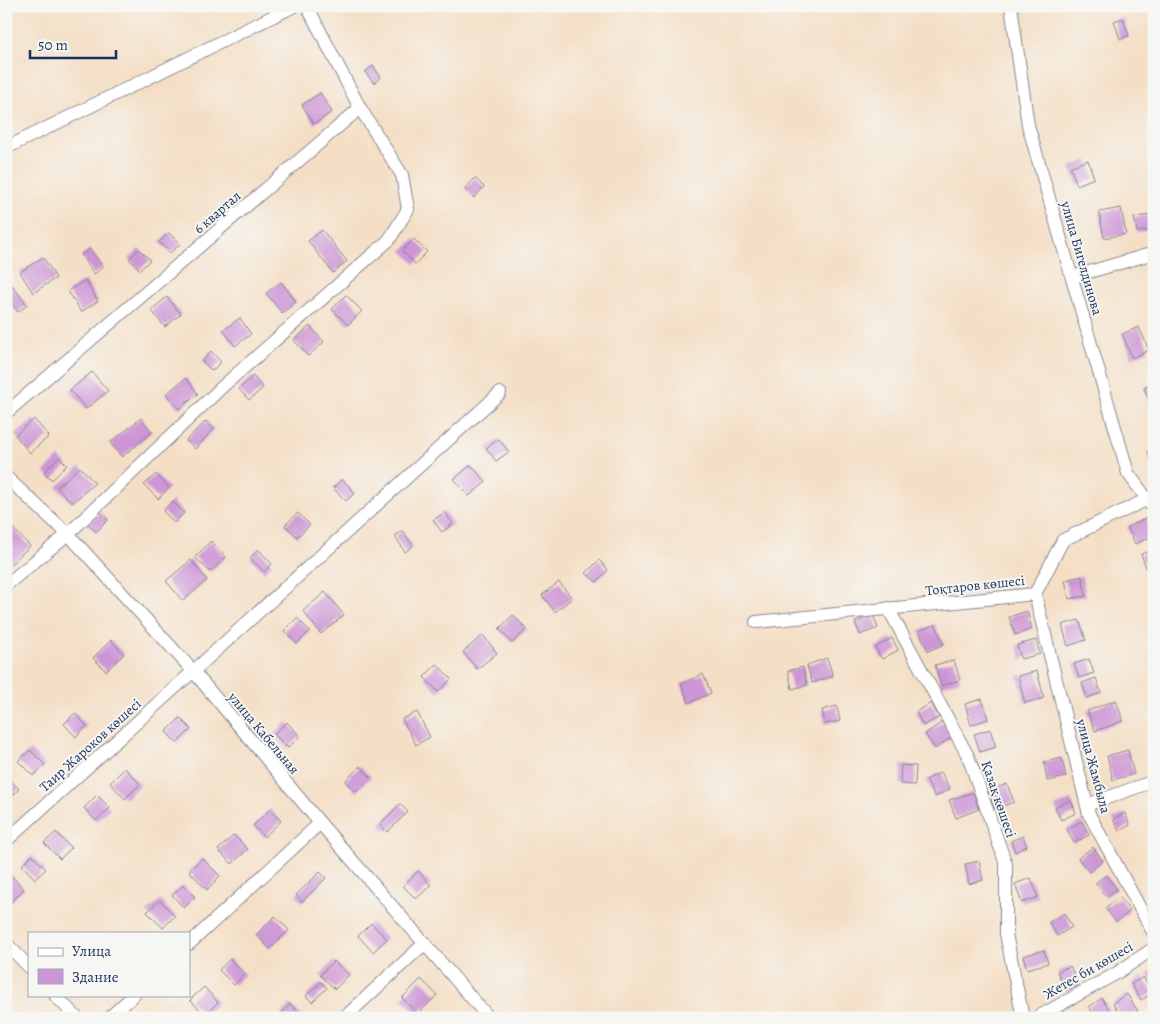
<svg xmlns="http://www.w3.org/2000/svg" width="1160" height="1024" font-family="Alegreya,serif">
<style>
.building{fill:#cd95d5}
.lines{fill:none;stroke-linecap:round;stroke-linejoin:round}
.minor-casing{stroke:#888792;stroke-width:14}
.minor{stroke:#fff;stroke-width:12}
.labels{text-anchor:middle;stroke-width:4;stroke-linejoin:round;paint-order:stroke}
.street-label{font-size:14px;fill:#1b2f5e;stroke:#f6f6f2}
</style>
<rect width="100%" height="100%" fill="#f6f6f2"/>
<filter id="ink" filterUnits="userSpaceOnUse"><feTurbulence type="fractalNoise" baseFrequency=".02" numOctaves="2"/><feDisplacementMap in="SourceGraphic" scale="10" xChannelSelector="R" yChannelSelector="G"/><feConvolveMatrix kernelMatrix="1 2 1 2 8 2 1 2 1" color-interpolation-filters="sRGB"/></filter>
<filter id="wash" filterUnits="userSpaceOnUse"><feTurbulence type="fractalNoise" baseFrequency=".0096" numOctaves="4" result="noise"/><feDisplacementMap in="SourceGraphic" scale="20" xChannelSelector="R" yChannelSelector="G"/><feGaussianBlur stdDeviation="1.12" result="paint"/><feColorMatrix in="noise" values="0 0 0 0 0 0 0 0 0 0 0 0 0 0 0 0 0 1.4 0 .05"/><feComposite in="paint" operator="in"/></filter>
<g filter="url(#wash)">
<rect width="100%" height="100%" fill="#f4dfc6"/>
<g id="blocks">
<g class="building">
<polygon points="1123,18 1129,36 1120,39 1114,21"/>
<polygon points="373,66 381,77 374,83 365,72"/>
<polygon points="320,93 332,112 314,124 302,105"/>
<polygon points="1088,160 1094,178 1077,185 1070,167"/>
<polygon points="475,178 484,187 474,198 465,189"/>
<polygon points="1121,208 1126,234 1104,238 1099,212"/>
<polygon points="1151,215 1153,230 1137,232 1134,217"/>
<polygon points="322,230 347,261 333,273 308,241"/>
<polygon points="169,233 180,244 170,253 159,242"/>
<polygon points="414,239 427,252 415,264 402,251"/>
<polygon points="90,249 103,267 94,274 81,255"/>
<polygon points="139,249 150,260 140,270 129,259"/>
<polygon points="43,257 56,278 33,293 20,272"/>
<polygon points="85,280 98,301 81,312 68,291"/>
<polygon points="281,282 296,302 282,313 266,293"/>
<polygon points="12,285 27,305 18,312 6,297 6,289"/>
<polygon points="346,295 362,311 348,325 332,309"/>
<polygon points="167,297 181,314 165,327 151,310"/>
<polygon points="240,318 251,334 235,346 223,330"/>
<polygon points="310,326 324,342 308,356 294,340"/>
<polygon points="1139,327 1149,350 1132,358 1122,334"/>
<polygon points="211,351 221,362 212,371 202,361"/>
<polygon points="92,372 108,391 86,409 70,390"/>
<polygon points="253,376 263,388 249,400 239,389"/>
<polygon points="186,378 198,394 179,409 166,394"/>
<polygon points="1154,383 1154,404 1151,405 1144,388"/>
<polygon points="141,418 152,432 122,457 110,443"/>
<polygon points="34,419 49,436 30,453 15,435"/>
<polygon points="206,421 214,429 195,449 186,440"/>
<polygon points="499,439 509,452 496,461 486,448"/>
<polygon points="1154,450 1154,470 1153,470 1148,451"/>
<polygon points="59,457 67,465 52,480 44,472"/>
<polygon points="471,465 486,482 469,496 454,479"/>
<polygon points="80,467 95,483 72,503 57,487"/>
<polygon points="156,474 169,488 158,499 144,485"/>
<polygon points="342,479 355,493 346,501 333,488"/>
<polygon points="172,501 184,513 174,523 163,511"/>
<polygon points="100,512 108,520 96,532 88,524"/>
<polygon points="445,512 453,524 442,532 433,520"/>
<polygon points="298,513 310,525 297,537 285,525"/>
<polygon points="1147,518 1154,536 1135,544 1127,527"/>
<polygon points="6,521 30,546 11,564 6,559"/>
<polygon points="403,531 413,546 405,552 395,536"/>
<polygon points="211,541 226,557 210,572 195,557"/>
<polygon points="258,549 272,564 264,572 250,558"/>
<polygon points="1154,550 1154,567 1147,570 1141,554"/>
<polygon points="191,560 207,580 183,601 166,581"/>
<polygon points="599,560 608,570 596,582 586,573"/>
<polygon points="1082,576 1086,596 1069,599 1065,580"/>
<polygon points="559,582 572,598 555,612 542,595"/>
<polygon points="325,592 344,615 321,634 303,611"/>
<polygon points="1027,611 1032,629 1015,635 1009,617"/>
<polygon points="513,615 527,629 512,643 499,629"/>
<polygon points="873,615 878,628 860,635 855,622"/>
<polygon points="297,618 310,631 297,644 284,631"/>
<polygon points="1079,620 1086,640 1068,646 1062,625"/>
<polygon points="935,624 944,644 928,651 919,631"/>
<polygon points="483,635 497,653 477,669 463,652"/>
<polygon points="892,638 898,650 882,659 875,648"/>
<polygon points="111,640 124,654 106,671 93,658"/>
<polygon points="1036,640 1040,654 1021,659 1017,645"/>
<polygon points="827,658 833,676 812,683 807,665"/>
<polygon points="1089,659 1094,673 1079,678 1074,664"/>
<polygon points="954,660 960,680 941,686 935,665"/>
<polygon points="437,664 451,679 438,692 424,677"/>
<polygon points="803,667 807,685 792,689 788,671"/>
<polygon points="1037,671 1044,698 1025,703 1018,676"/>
<polygon points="703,674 711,693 689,703 681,684"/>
<polygon points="1096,678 1101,693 1087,698 1082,683"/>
<polygon points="982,699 988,719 971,725 965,704"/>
<polygon points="1116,700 1123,721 1095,731 1087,711"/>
<polygon points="931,703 939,717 923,726 916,712"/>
<polygon points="837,706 840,721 825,724 822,710"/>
<polygon points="417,712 430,737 416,745 402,719"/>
<polygon points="75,713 87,726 76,737 64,724"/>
<polygon points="180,718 191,729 177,743 166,732"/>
<polygon points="287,722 300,736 288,748 274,734"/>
<polygon points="942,722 952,737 935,749 925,734"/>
<polygon points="990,729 996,747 980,752 974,734"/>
<polygon points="30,750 45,765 33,776 18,761"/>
<polygon points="1128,750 1134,774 1113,780 1107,756"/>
<polygon points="1062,758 1066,777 1047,781 1044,762"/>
<polygon points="901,765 916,766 915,785 900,784"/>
<polygon points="360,766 371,777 356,792 345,781"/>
<polygon points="125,768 140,784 125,799 110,783"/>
<polygon points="941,772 950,789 935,797 926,780"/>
<polygon points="6,776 19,789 8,800 6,798"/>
<polygon points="1007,784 1014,802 995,809 988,791"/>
<polygon points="973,792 979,809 956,818 949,800"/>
<polygon points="97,795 110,808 96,821 84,808"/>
<polygon points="1071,800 1076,813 1061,820 1055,807"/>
<polygon points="400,804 408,812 387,832 380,824"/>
<polygon points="270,809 281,821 264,837 253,826"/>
<polygon points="1125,813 1130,825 1119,831 1113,819"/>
<polygon points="1082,821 1089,835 1074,843 1067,829"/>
<polygon points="56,832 71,848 60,859 44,843"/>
<polygon points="234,835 248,849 232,864 218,850"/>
<polygon points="1023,836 1027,846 1015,852 1011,841"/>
<polygon points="1093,847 1103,861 1089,872 1078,858"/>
<polygon points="32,855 46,869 35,879 22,865"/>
<polygon points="202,858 220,876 207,890 189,871"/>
<polygon points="979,861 983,880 969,884 965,864"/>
<polygon points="418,871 431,885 416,899 403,886"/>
<polygon points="320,872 326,878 302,902 296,895"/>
<polygon points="9,873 24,889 10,903 6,899 6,876"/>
<polygon points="1106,875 1117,889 1106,897 1095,883"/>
<polygon points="1031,878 1038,897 1022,903 1015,884"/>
<polygon points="183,885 195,897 184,908 172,895"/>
<polygon points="1119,897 1130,911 1116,922 1105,908"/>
<polygon points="160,900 175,916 163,928 147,912"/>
<polygon points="1064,913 1072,927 1057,936 1049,922"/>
<polygon points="275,916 289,930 270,949 256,935"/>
<polygon points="371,923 387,939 373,952 358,936"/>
<polygon points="1044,950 1048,963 1027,969 1023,956"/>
<polygon points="230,959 245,974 234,985 219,970"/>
<polygon points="334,961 349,975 335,989 320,975"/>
<polygon points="1070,966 1079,985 1066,991 1057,972"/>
<polygon points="1154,970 1154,985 1147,974"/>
<polygon points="1143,977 1153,993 1141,1000 1131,984"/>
<polygon points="421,979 437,995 418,1014 402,998"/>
<polygon points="321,982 327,988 312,1002 306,996"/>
<polygon points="204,987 218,1002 205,1015 190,1000"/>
<polygon points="1127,994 1138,1011 1127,1018 1121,1018 1113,1003"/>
<polygon points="1102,998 1112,1015 1106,1018 1096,1018 1089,1007"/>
<polygon points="290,1004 304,1018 285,1018 281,1014"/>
</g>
</g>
</g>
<g filter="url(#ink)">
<use href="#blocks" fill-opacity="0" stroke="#888792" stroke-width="1"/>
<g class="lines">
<defs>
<g id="minor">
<polyline points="1011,6 1028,125 1128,473 1154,509"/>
<polyline points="6,148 294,6"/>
<polyline points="1072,277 1154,253"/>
<polyline points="6,413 360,108 307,6"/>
<polyline points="6,477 68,534 194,672 320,823 489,1018"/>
<polyline points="6,585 68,534 222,387 389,240 408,209 402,175 360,108"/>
<polyline points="1035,594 1089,814 1154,934"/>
<polyline points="888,608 968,756 1006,864 1006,934 1023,1018"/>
<polyline points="756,622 1035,594 1063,540 1154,496"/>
<polyline points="1087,805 1154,781"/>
<polyline points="6,841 500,393"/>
<polyline points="6,943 29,967"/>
<polyline points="189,944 320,823"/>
<polyline points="55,995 77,1018"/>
<polyline points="109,1018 134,995"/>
<polyline points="344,1018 425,943"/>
<polyline points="1036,1018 1117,973 1154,948"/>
</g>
</defs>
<use href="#minor" class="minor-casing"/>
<use href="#minor" class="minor"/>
</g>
</g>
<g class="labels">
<g class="street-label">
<text transform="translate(217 212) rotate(-41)" y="5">6 квартал</text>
<text transform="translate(1082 258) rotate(74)" y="5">улица Бигелдинова</text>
<text transform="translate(975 585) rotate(-6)" y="5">Тоқтаров көшесі</text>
<text transform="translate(264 733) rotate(50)" y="5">улица Кабельная</text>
<text transform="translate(90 745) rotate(-42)" y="5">Таир Жароков көшесі</text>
<text transform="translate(1094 766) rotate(75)" y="5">улица Жамбыла</text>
<text transform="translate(999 799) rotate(71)" y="5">Қазақ көшесі</text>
<text transform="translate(1088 970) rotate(-30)" y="5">Жетес би көшесі</text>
</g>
</g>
<rect width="1160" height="1024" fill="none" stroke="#f6f6f2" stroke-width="25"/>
<rect x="28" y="932" width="162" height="65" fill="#f6f6f2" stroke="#9ea6b7"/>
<rect x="38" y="948" width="25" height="8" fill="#ffffff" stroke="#9ea6b7"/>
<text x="72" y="956" font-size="15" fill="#1b2f5e">Улица</text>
<rect x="38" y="969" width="25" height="15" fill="#cd95d5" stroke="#9ea6b7"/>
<text x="72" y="982" font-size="15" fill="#1b2f5e">Здание</text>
<path d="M30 50v8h86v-8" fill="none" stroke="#1b2f5e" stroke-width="2.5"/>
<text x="38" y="50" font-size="15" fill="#1b2f5e" stroke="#f6f6f2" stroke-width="4" paint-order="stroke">50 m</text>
</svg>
